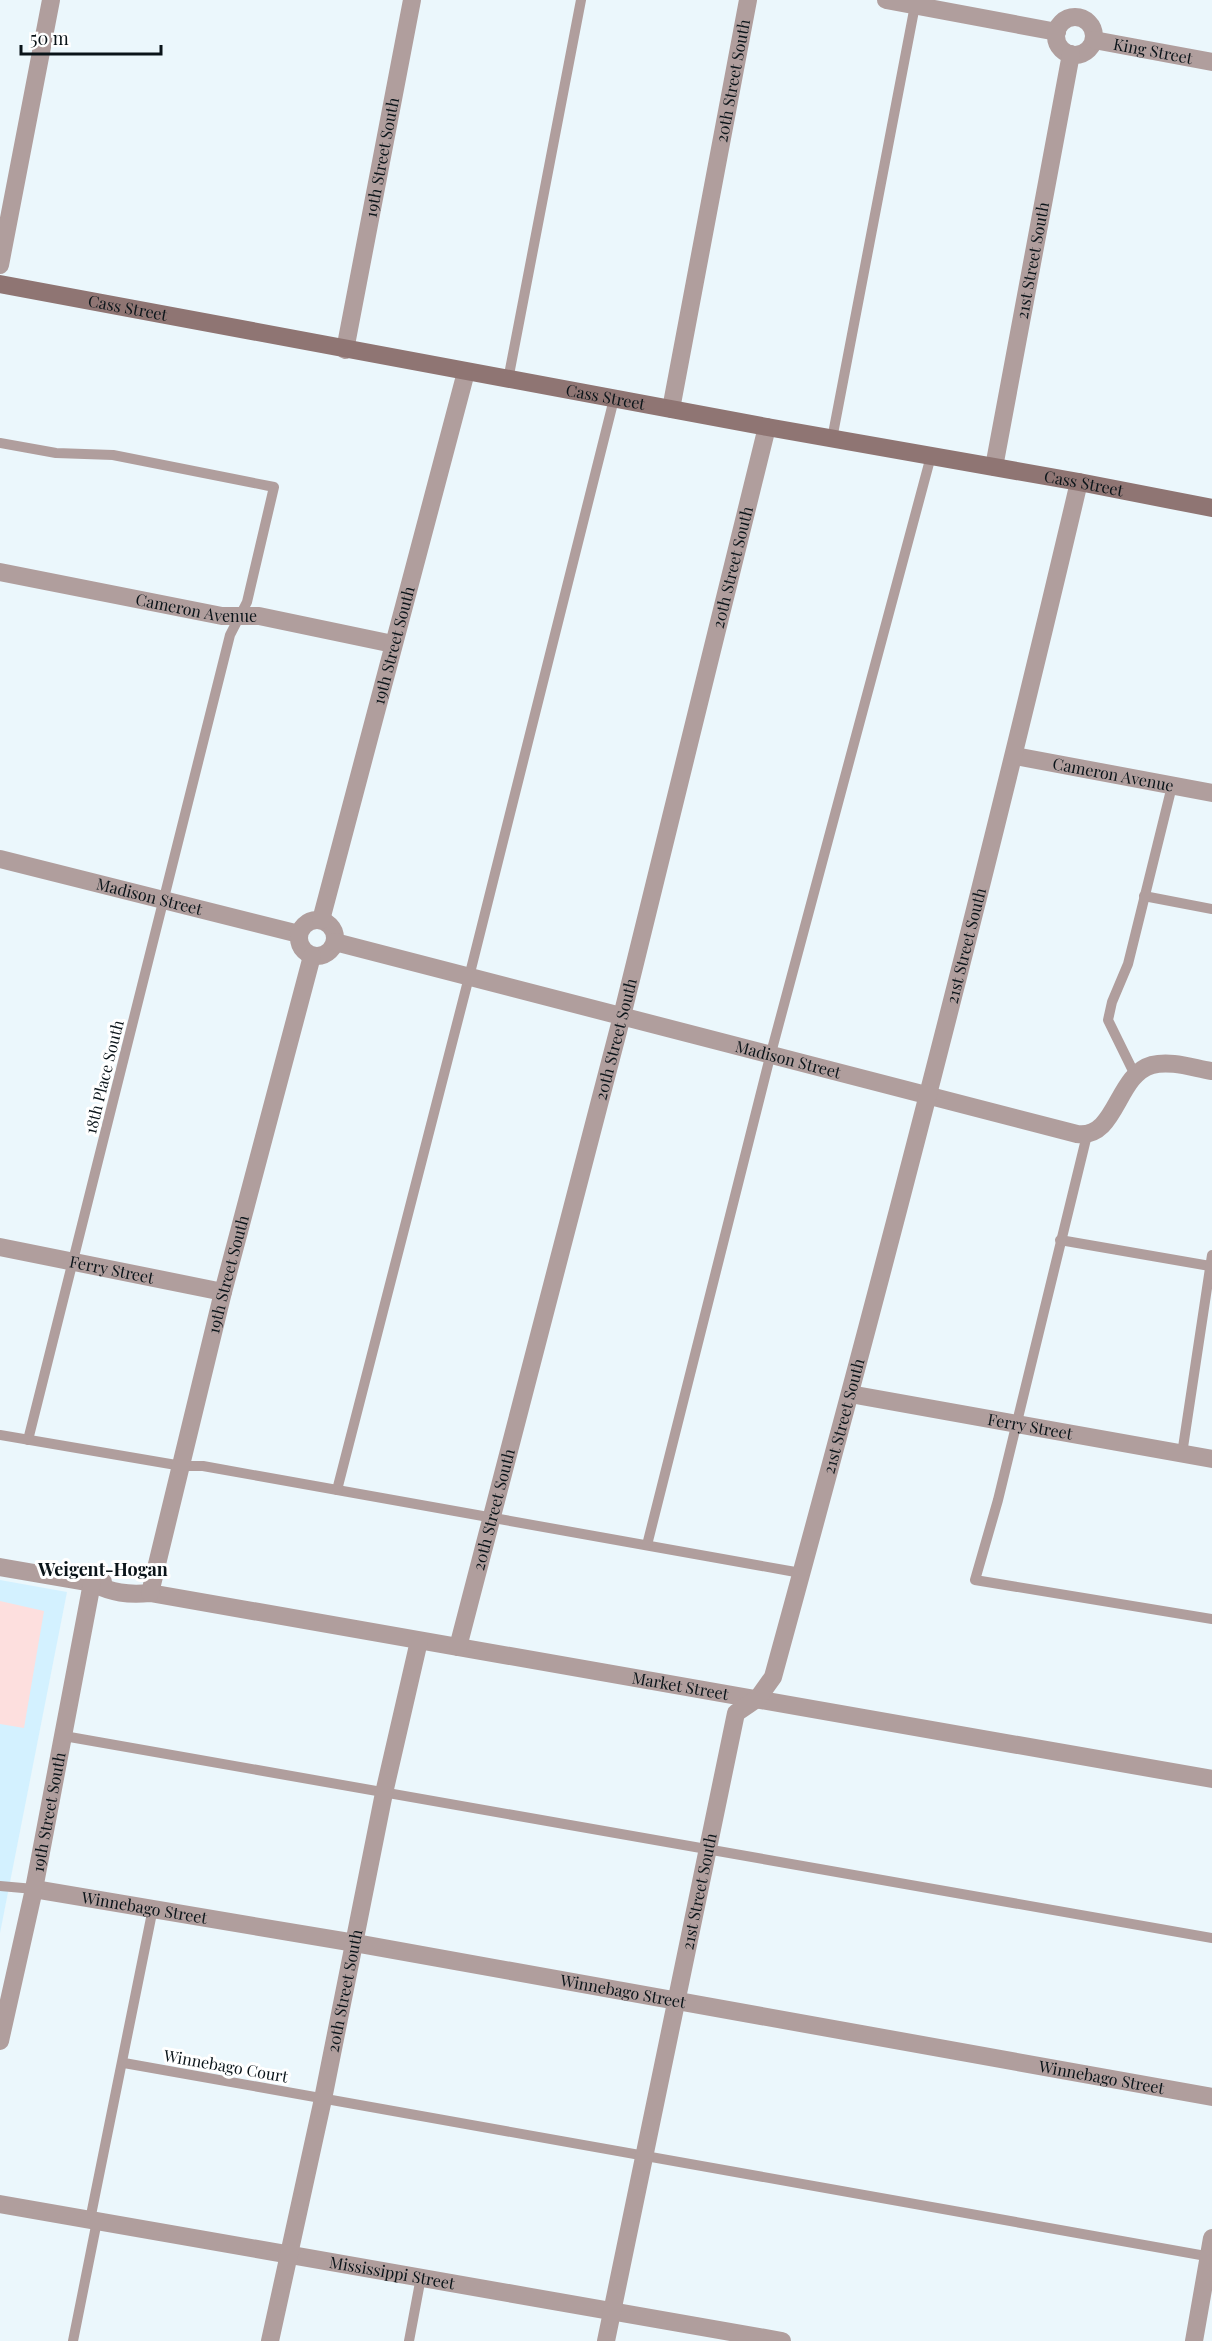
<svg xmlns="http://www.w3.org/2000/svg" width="1212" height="2341" font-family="'Playfair Display',serif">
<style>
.built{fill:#d3f1ff}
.green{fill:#fddfde}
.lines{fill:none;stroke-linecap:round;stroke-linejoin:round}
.lane{stroke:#b09e9d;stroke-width:10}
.street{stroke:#b09e9d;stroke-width:18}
.secondary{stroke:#8f7573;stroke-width:18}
.labels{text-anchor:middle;stroke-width:6;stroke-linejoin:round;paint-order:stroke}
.street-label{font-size:16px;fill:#0a1419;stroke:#fff}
.neighbourhood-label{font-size:18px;font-weight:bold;fill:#0a1419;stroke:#fff}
</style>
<rect width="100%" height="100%" fill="#ebf7fc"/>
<polygon class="built" points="0,1580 67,1592 0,1933"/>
<polygon class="green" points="0,1601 44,1611 24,1728 0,1724"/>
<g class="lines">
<g class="lane">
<polyline points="508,380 581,0"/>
<polyline points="832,439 916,0"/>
<polyline points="0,443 56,453 113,455 274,487 247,602 230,635 28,1440"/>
<polyline points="1144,896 1212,909"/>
<polyline points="1135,1075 1108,1020 1112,1002 1128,964 1172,786"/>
<polyline points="1087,1135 998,1500 975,1580 1212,1619"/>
<polyline points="1060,1240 1210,1266"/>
<polyline points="0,1435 182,1466 203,1466 801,1573"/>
<polyline points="1182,1454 1212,1255"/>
<polyline points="337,1490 469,977 614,399"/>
<polyline points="647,1545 771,1053 931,456"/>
<polyline points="64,1736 1212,1938"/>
<polyline points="0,1886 34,1889"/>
<polyline points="124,2063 1212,2257"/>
<polyline points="90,2220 153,1908"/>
<polyline points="73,2341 97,2221"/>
<polyline points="409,2341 421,2277"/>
</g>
<g class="street">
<polyline points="886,0 1057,32"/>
<circle cx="1075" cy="36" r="19"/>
<path id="s1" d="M1094 40 1212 62"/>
<polyline points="0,265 51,0"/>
<path id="s2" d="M345 350 412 0"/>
<path id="s3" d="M671 409 748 0"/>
<path id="s4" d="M994 467 1071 54"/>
<path id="s5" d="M0 572 222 616H259L393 644"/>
<path id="s6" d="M1015 756 1212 793"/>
<path id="s7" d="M0 859 299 934"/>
<circle cx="317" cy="938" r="18"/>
<path id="s8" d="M321 920 466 372"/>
<path id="s9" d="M335 942 1077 1134C1117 1139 1116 1075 1152 1065 1171 1060 1193 1068 1212 1071"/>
<path id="s10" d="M0 1247 223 1292"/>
<path id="s11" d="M850 1394 1212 1459"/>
<polyline points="0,1567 92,1583 103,1582"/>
<path id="s12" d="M92 1583C112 1593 128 1595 150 1593L1212 1779"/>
<path id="s13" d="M150 1593 223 1292 312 956"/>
<path id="s14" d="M458 1647 622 1016 767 427"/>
<path id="s15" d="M34 1889 355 1943 1212 2097"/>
<path id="s16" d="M0 2041 34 1889 92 1583"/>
<path id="s17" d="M0 2204 782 2341"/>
<path id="s18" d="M270 2341 323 2099 384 1793 419 1641"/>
<path id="s19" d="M606 2341 736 1713 758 1698 773 1677C882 1280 985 882 1079 482"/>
<polyline points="1194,2341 1212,2238"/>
</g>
<path class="secondary" id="s20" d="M0 284 767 427 1079 482 1212 508"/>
</g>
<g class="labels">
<g class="street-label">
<text dy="6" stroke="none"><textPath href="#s1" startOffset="60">King Street</textPath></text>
<text dy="6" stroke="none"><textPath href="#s3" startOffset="334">20th Street South</textPath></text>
<text dy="6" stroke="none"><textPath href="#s2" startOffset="196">19th Street South</textPath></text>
<text dy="6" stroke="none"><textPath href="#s4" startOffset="210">21st Street South</textPath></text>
<text dy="6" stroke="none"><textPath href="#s20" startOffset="130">Cass Street</textPath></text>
<text dy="6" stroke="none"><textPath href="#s20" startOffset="616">Cass Street</textPath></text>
<text dy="6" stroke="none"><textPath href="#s20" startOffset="1102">Cass Street</textPath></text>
<text dy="6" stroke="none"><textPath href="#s14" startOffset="1114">20th Street South</textPath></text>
<text dy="6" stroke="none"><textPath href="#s5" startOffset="200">Cameron Avenue</textPath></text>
<text dy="6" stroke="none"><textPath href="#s8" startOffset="284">19th Street South</textPath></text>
<text dy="6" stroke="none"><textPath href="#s6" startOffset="100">Cameron Avenue</textPath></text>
<text dy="6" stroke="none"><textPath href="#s7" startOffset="154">Madison Street</textPath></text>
<text dy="6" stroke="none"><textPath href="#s19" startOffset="1450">21st Street South</textPath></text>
<text dy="6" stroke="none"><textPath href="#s14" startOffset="628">20th Street South</textPath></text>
<text dy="6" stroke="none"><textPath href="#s9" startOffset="468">Madison Street</textPath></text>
<text transform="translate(104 1077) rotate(-76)" y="6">18th Place South</text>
<text dy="6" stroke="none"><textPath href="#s10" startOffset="114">Ferry Street</textPath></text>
<text dy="6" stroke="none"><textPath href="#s13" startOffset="328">19th Street South</textPath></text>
<text dy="6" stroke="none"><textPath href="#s19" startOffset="964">21st Street South</textPath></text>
<text dy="6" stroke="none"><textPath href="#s11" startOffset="183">Ferry Street</textPath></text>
<text dy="6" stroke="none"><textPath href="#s14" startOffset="142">20th Street South</textPath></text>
<text dy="6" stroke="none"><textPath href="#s12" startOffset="598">Market Street</textPath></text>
<text dy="6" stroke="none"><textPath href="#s16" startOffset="234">19th Street South</textPath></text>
<text dy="6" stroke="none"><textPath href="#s19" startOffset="459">21st Street South</textPath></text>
<text dy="6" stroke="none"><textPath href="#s15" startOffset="112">Winnebago Street</textPath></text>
<text dy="6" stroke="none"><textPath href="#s18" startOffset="358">20th Street South</textPath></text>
<text dy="6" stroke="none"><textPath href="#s15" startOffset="598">Winnebago Street</textPath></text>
<text transform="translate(226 2066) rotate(10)" y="6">Winnebago Court</text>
<text dy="6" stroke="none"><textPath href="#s15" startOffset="1084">Winnebago Street</textPath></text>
<text dy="6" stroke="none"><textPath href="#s17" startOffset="398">Mississippi Street</textPath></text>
</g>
<g class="neighbourhood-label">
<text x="103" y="1576">Weigent-Hogan</text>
</g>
</g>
<path d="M21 45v9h140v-9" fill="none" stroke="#0a1419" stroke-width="3"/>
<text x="30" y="45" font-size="18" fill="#0a1419" stroke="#ffffff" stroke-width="4.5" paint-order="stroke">50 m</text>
</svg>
